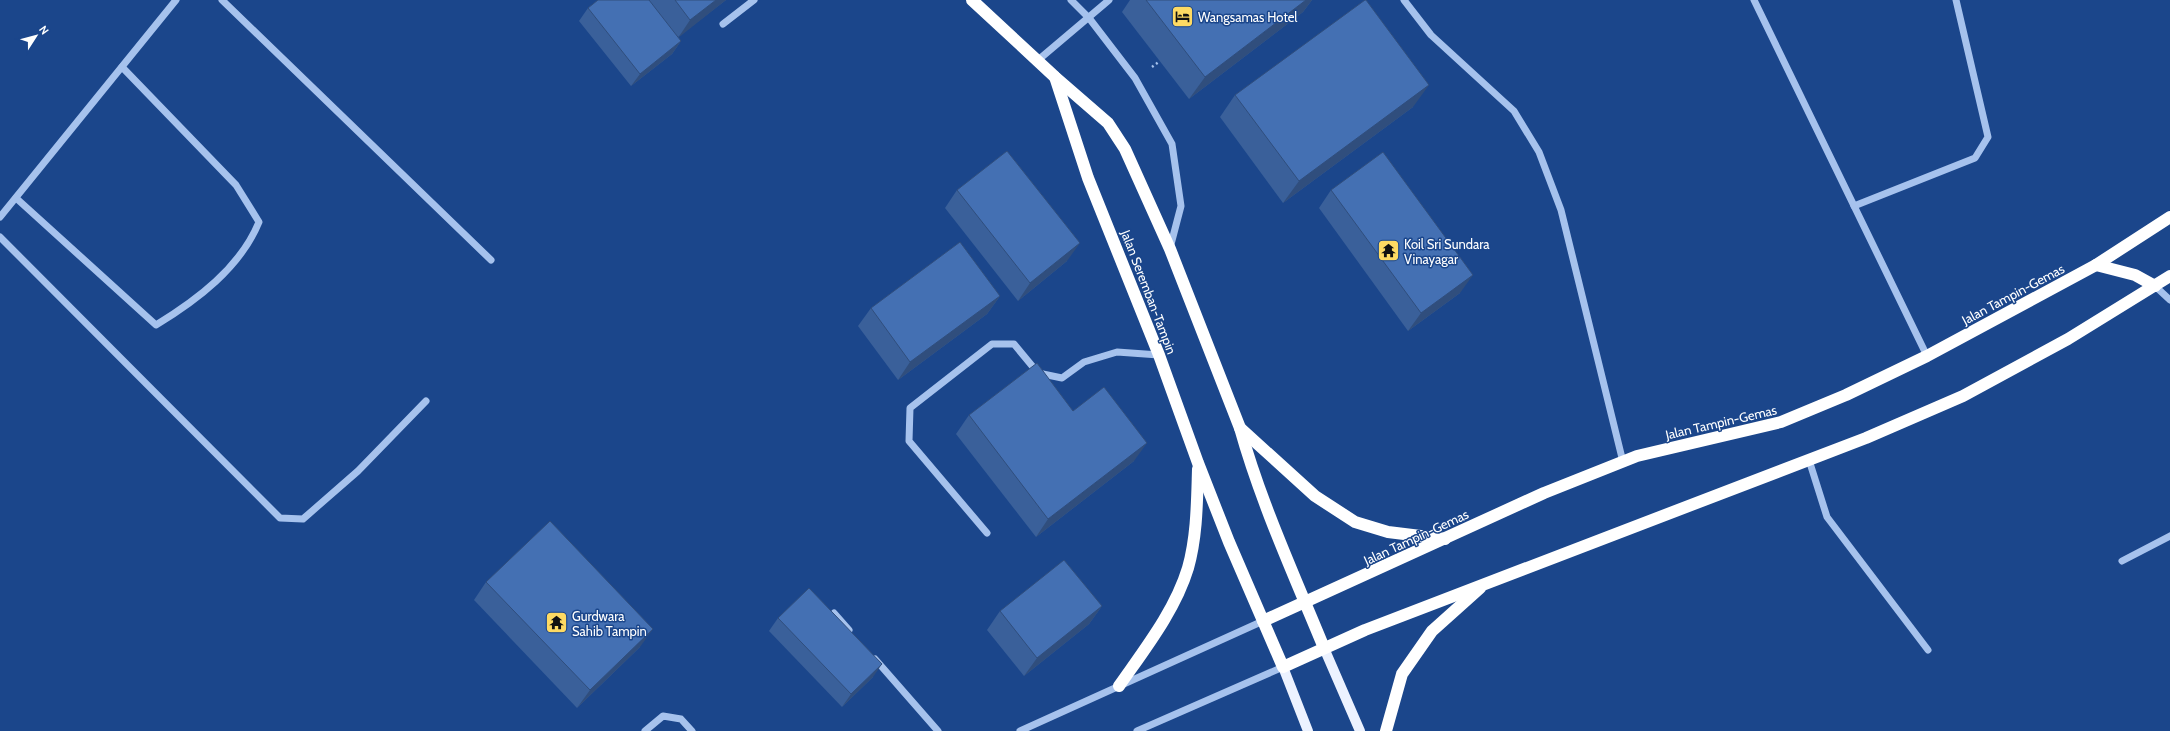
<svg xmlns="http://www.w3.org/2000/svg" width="2170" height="731" font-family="Cabin,sans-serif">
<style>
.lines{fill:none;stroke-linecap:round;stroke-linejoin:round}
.path{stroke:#a6c2ed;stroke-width:2.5;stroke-dasharray:2 3;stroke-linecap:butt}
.minor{stroke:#a6c2ed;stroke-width:7}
.major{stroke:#ecf2ff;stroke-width:10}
.highway{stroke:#fff;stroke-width:12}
.wall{fill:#3a609a}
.shaded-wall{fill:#304e7d}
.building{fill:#4470b3;stroke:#304e7d}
.labels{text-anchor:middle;stroke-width:3;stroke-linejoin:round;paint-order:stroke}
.poi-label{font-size:13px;fill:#fff;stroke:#1b468b;text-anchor:start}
.street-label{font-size:13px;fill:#fff;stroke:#1b468b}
</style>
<rect width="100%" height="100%" fill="#1b468b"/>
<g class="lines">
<polyline class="path" points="1152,67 1160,61"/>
<g class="minor">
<polyline points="222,0 491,260"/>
<polyline points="1071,0 1089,18 1135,78 1172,144 1181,206 1170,248"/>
<polyline points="1404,0 1431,35 1514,111 1539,152 1561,210 1623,462"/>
<polyline points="1754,0 1927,356"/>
<polyline points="723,24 754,0"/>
<polyline points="1037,61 1109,0"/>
<path d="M16 198 156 325C197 300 240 268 259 222L236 185 122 67"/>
<polyline points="1854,206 1975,158 1988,137 1956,0"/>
<polyline points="0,217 176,0"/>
<polyline points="0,237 280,518 303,519 358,471 426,401"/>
<polyline points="2155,286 2170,300"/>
<polyline points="1809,460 1827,517 1928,650"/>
<polyline points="987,533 909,441 910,408 992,344 1014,344 1038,373 1062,378 1084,362 1117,352 1159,355"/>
<polyline points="2122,561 2170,536"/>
<polyline points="834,613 849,630"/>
<polyline points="875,659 938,731"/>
<polyline points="645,731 663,716 681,719 692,731"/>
<polyline points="1020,731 1263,621"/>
<polyline points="1137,731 1283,667"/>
</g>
<g class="major">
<polyline points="1324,648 1360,731"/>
<polyline points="1283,667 1308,731"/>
</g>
<g class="highway">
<path d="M972 0 1055 77 1108 123 1125 149 1170 249 1240 428C1261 503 1294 575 1324 648"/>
<polyline points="1055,77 1088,178 1159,355 1198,463 1229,542 1283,667 1365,630 1866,438 1963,396 2068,339 2170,276"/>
<polyline points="2096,265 2135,275 2155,286"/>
<polyline points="1240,428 1315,496 1355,522 1388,532 1445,539"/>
<polyline points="1263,621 1544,493 1637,456 1781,422 1846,395 1927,356 2096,265 2170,217"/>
<path d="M1119 686C1144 650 1175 611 1188 568 1197 536 1197 502 1198 469"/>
<polyline points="1386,731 1402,674 1432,631 1480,588"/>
</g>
</g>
<g class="wall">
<polygon points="598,0 726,0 678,37 681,41 672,54 631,86 579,21 588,8"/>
<polygon points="1130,0 1312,0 1303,12 1189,99 1122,12"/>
<polygon points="1235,95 1413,107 1283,203 1220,117"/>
<polygon points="957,190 1067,261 1018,301 945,208"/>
<polygon points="1331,190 1460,293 1408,331 1319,208"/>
<polygon points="1000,296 987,314 898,380 858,326 871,308"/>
<polygon points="1073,411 1134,461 1036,537 956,434 969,415"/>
<polygon points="486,582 640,647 577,708 474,600"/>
<polygon points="1102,606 1089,624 1024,676 987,630 1000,611"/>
<polygon points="778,618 873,677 842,707 769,631"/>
</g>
<g class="shaded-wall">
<polygon points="716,0 726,0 678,38 690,20"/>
<polygon points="1306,0 1312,0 1303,12 1189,99 1205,77"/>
<polygon points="681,41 672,54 631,86 640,74"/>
<polygon points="1429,85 1413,107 1283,203 1299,181"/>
<polygon points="1080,243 1067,261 1018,301 1030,283"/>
<polygon points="1473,275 1460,293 1408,331 1421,313"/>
<polygon points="1000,296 987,314 898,380 910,362"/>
<polygon points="1147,443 1134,461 1036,537 1048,519"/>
<polygon points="1102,606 1089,624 1024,676 1037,658"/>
<polygon points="653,629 640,647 577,708 590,690"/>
<polygon points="882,664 873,677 842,707 851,694"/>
</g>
<g class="building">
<polygon points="598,0 649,0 681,41 640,74 588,8"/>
<polygon points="675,0 716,0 690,20"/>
<polygon points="1146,0 1306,0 1205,77"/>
<polygon points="1365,0 1366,0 1429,85 1299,181 1235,95"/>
<polygon points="1007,151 1080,243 1030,283 957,190"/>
<polygon points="1383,152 1473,275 1421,313 1331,190"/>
<polygon points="960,242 1000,296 910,362 871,308"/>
<polygon points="1037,363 1073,411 1104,387 1147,443 1048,519 969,415"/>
<polygon points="550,521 653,629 590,690 486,582"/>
<polygon points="1064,560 1102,606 1037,658 1000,611"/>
<polygon points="809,588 882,664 851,694 778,618"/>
</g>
<defs>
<symbol id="hotel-square" viewBox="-11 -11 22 22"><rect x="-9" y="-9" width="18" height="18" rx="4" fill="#feda63" stroke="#1b468b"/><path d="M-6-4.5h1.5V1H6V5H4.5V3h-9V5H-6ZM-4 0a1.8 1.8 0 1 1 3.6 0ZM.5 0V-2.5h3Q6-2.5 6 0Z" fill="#111"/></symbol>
<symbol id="temple-square" viewBox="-11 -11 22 22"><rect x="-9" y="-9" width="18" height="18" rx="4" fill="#feda63" stroke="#1b468b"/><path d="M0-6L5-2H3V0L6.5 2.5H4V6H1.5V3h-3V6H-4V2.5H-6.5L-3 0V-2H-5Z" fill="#111"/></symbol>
</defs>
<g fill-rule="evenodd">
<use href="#hotel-square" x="1170" y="4" width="25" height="25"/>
<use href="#temple-square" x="1376" y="238" width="25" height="25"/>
<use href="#temple-square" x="544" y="610" width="25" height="25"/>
</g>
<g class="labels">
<g class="poi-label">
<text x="1198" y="22">Wangsamas Hotel</text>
<text x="1404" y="249">Koil Sri Sundara<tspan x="1404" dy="15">Vinayagar</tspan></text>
<text x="572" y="621">Gurdwara<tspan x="572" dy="15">Sahib Tampin</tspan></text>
</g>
<g class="street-label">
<text transform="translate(1149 292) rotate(69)" y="5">Jalan Seremban-Tampin</text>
<text transform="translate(2013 294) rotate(-28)" y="5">Jalan Tampin-Gemas</text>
<text transform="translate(1721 422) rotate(-13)" y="5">Jalan Tampin-Gemas</text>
<text transform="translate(1416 537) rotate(-25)" y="5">Jalan Tampin-Gemas</text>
</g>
</g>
<g transform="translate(36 36) rotate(54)" stroke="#1b468b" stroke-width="3" paint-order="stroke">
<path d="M0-3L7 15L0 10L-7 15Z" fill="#ffffff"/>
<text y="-6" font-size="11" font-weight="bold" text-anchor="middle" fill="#ffffff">N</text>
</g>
</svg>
